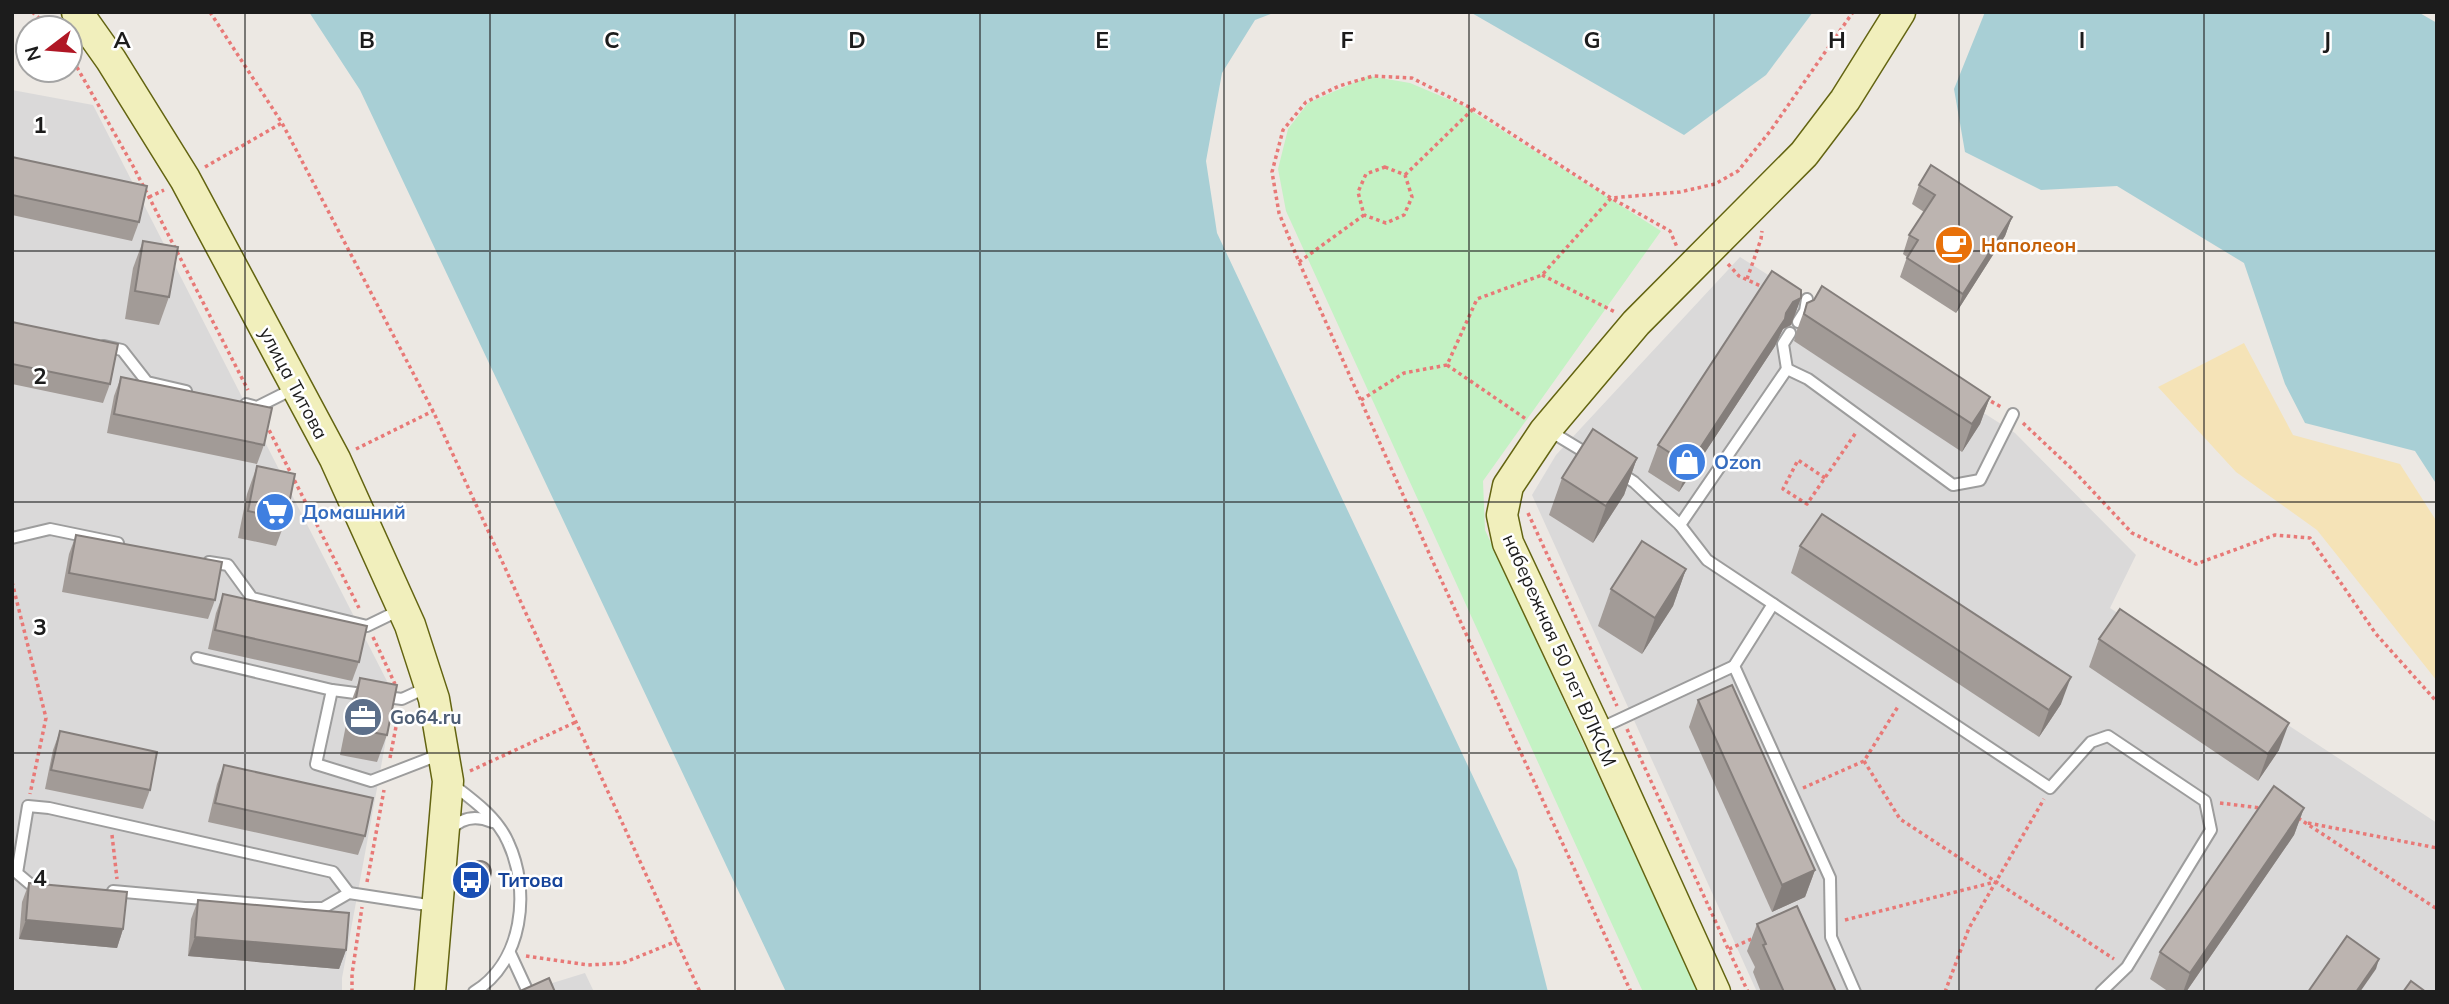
<svg xmlns="http://www.w3.org/2000/svg" width="2449" height="1004" font-family="Mulish,sans-serif">
<style>
.residential{fill:#dad9d9}
.sand{fill:#f5e3b7}
.park{fill:#c4f2c4}
.water{fill:#a8cfd5}
.lines{fill:none;stroke-linecap:round;stroke-linejoin:round}
.lane-casing{stroke:#9d9d9d;stroke-width:14}
.secondary-casing{stroke:#636411;stroke-width:33}
.path{stroke:#e87977;stroke-width:3.5;stroke-dasharray:3.5 3.5;stroke-linecap:butt}
.lane{stroke:#fff;stroke-width:10}
.secondary{stroke:#f1efbc;stroke-width:30}
.wall{fill:#a29b97}
.shaded-wall{fill:#847e7b}
.building{fill:#bcb4b0;stroke:#847e7b;stroke-width:2}
.grid{fill:none;stroke:#1c1c1c;stroke-width:2;stroke-opacity:0.55}
.labels{text-anchor:middle;stroke-width:5;stroke-linejoin:round;paint-order:stroke}
.food-label{font-size:19px;font-weight:bold;fill:#c56008;stroke:#fff;text-anchor:start}
.street-label{font-size:19px;fill:#1c1c1c;stroke:#fff}
.shop-label{font-size:19px;font-weight:bold;fill:#366cbe;stroke:#fff;text-anchor:start}
.service-label{font-size:19px;font-weight:bold;fill:#4e5e75;stroke:#fff;text-anchor:start}
.transit-label{font-size:19px;font-weight:bold;fill:#164399;stroke:#fff;text-anchor:start}
.grid-label{font-size:23px;text-anchor:middle;font-weight:bold;fill:#1c1c1c;stroke:#fff;stroke-width:5;stroke-linejoin:round;paint-order:stroke}
</style>
<rect width="100%" height="100%" fill="#ece8e3"/>
<g class="residential">
<polygon points="12,90 93,105 392,691 385,745 342,978 342,992 12,992"/>
<polygon points="1740,257 2015,433 2136,555 2110,608 2437,823 2437,992 1757,992 1532,495 1556,455"/>
<polygon points="585,973 594,992 523,992"/>
</g>
<polygon class="sand" points="2244,343 2293,435 2400,464 2437,522 2437,681 2317,530 2236,472 2158,387"/>
<polygon class="park" points="1369,76 1410,83 1462,105 1661,231 1483,481 1485,530 1698,992 1643,992 1286,211 1278,169 1288,129 1308,103"/>
<g class="water">
<polygon points="309,12 1276,12 1255,20 1222,73 1206,161 1217,233 1517,870 1548,992 786,992 360,90"/>
<polygon points="1470,12 1813,12 1766,75 1684,135"/>
<polygon points="1985,12 2418,12 2437,23 2437,485 2415,451 2305,423 2285,384 2244,263 2117,186 2041,190 1965,152 1954,89"/>
</g>
<g class="lines">
<defs>
<g id="lane">
<polyline points="1798,322 1805,311 1807,299"/>
<polyline points="104,346 122,350 147,382 186,391"/>
<polyline points="1787,369 1783,344 1790,333"/>
<polyline points="246,404 257,407 295,388"/>
<polyline points="1547,433 1558,436 1591,456"/>
<polyline points="1617,471 1634,482 1680,525 1787,369 1808,379 1953,485 1980,480 2013,414"/>
<polyline points="1680,525 1707,560 2050,788 2091,742 2108,736 2205,801 2211,830 2127,967 2101,992"/>
<polyline points="12,538 50,529 118,543"/>
<polyline points="209,562 228,565 252,598 367,626 400,610"/>
<polyline points="197,658 332,690 316,764 371,781 441,754"/>
<polyline points="1734,666 1773,604"/>
<polyline points="332,690 402,699 428,687"/>
<polyline points="1599,729 1734,666 1830,878 1831,937 1855,992"/>
<path d="M452 784C473 800 497 817 508 842 531 891 523 962 474 992"/>
<path d="M450 830C462 817 476 815 492 822"/>
<polyline points="41,885 30,884 17,873 28,806 49,808 333,872 349,893"/>
<polyline points="113,891 305,908 323,908 349,893 434,906"/>
<polyline points="510,953 528,992"/>
</g>
<g id="secondary">
<polyline points="77,12 111,60 185,179 335,459 410,625 434,699 448,781 430,992"/>
<polyline points="1715,992 1596,730 1508,543 1502,515 1508,486 1544,432 1636,323 1804,154 1845,100 1900,12"/>
</g>
</defs>
<use href="#lane" class="lane-casing"/>
<use href="#secondary" class="secondary-casing"/>
<g class="path">
<polyline points="32,12 51,28"/>
<polyline points="210,12 282,123 433,411 700,992"/>
<polyline points="70,55 133,166 248,390"/>
<polyline points="205,167 282,123"/>
<polygon points="1385,167 1405,175 1412,197 1404,215 1386,223 1364,215 1358,192 1366,174"/>
<polyline points="1405,175 1473,109"/>
<polyline points="149,197 164,190"/>
<polyline points="1299,262 1364,215"/>
<polyline points="1728,264 1739,276 1765,288"/>
<polyline points="1542,275 1615,312"/>
<polyline points="1747,279 1761,239 1762,231"/>
<polyline points="1447,365 1526,419"/>
<polyline points="1985,398 2003,408"/>
<polyline points="1361,400 1404,373 1447,365 1477,299 1542,275 1611,198 1680,192 1715,184 1738,171 1771,130 1853,12"/>
<polyline points="2023,423 2072,469 2132,533 2196,564 2275,535 2310,538 2376,634 2437,702"/>
<polyline points="266,424 359,608"/>
<polyline points="356,449 433,411"/>
<polyline points="1825,478 1798,460 1783,489 1807,504 1857,431"/>
<polyline points="1528,513 1617,706"/>
<polyline points="12,582 46,718 30,794"/>
<polyline points="373,637 395,684"/>
<polyline points="1627,729 1748,992"/>
<polyline points="390,758 399,711"/>
<polyline points="1864,761 1900,819 2114,959"/>
<polyline points="470,771 576,722"/>
<polyline points="1803,788 1864,761 1899,705"/>
<polyline points="2220,803 2261,808"/>
<polyline points="2298,818 2437,909"/>
<polyline points="2308,823 2437,848"/>
<polyline points="112,835 117,879"/>
<polyline points="367,882 384,790"/>
<polyline points="1845,920 1995,882"/>
<polyline points="1729,949 1756,937"/>
<polyline points="526,956 588,965 623,963 677,941"/>
<polyline points="352,992 352,974 362,907"/>
<polyline points="1631,992 1433,562 1299,262 1279,213 1272,172 1283,130 1306,102 1339,86 1373,76 1412,78 1473,109 1611,198 1670,231 1677,247"/>
<polyline points="1945,992 1969,928 2044,799"/>
</g>
<use href="#lane" class="lane"/>
<use href="#secondary" class="secondary"/>
</g>
<g class="wall">
<polygon points="12,157 139,222 132,241 12,215"/>
<polygon points="1919,185 2012,217 2005,236 1956,313 1900,277 1907,257 1903,254 1909,235 1924,212 1912,204"/>
<polygon points="143,241 169,297 159,325 125,319 133,268"/>
<polygon points="1801,298 1791,325 1783,329 1780,335 1775,346 1679,492 1648,472 1658,445"/>
<polygon points="1807,303 1990,397 1980,424 1962,452 1794,341 1797,330"/>
<polygon points="12,322 110,384 103,403 12,384"/>
<polygon points="121,377 264,445 257,464 107,433 114,396"/>
<polygon points="1637,458 1624,495 1593,543 1549,515 1562,478"/>
<polygon points="257,466 286,519 276,546 238,538 247,494"/>
<polygon points="76,535 215,600 208,619 62,592 69,554"/>
<polygon points="1800,546 2061,704 2039,737 1791,573"/>
<polygon points="1686,569 1673,606 1642,654 1598,626 1611,589"/>
<polygon points="223,594 359,662 352,681 208,649 216,613"/>
<polygon points="2099,639 2279,750 2258,781 2089,667"/>
<polygon points="360,678 387,735 377,762 340,755 350,705"/>
<polygon points="1698,700 1815,870 1805,897 1772,912 1689,727"/>
<polygon points="60,731 150,790 143,809 45,789 53,750"/>
<polygon points="224,765 365,836 358,855 208,822 217,784"/>
<polygon points="2304,808 2294,835 2186,992 2169,992 2150,979 2160,952"/>
<polygon points="470,866 489,878 485,886 476,889 471,886 466,876"/>
<polygon points="29,883 123,929 117,948 19,939 22,902"/>
<polygon points="198,900 346,950 339,969 188,956 191,919"/>
<polygon points="1757,924 1836,992 1761,992 1753,972 1755,967 1747,951"/>
</g>
<g class="shaded-wall">
<polygon points="2012,217 2005,236 1956,313 1963,294"/>
<polygon points="1801,298 1791,325 1783,329 1780,335 1775,346 1679,492 1689,465 1793,302"/>
<polygon points="1990,397 1980,424 1962,452 1972,424"/>
<polygon points="1637,458 1624,495 1593,543 1606,506"/>
<polygon points="1686,569 1673,606 1642,654 1655,618"/>
<polygon points="2071,677 2061,704 2039,737 2049,710"/>
<polygon points="2289,723 2279,750 2258,781 2268,754"/>
<polygon points="2304,808 2294,835 2186,992 2183,992 2190,973"/>
<polygon points="1815,870 1805,897 1772,912 1782,885"/>
<polygon points="491,873 485,886 476,889 478,884"/>
<polygon points="26,920 123,929 117,948 19,939"/>
<polygon points="195,937 346,950 339,969 188,956"/>
<polygon points="2379,959 2376,969 2360,992 2356,992"/>
</g>
<g class="building">
<polygon points="12,157 147,186 139,222 12,195"/>
<polygon points="1931,165 2012,217 1963,294 1907,258 1918,240 1909,235 1935,195 1919,185"/>
<polygon points="143,241 178,247 169,297 135,291"/>
<polygon points="1772,271 1801,290 1801,298 1793,302 1786,313 1785,319 1689,465 1658,445"/>
<polygon points="1822,286 1990,397 1972,424 1804,314 1807,303 1814,300"/>
<polygon points="12,322 118,344 110,384 12,364"/>
<polygon points="121,377 272,408 264,445 114,414"/>
<polygon points="1593,429 1637,458 1606,506 1562,478"/>
<polygon points="257,466 295,474 286,519 248,511"/>
<polygon points="1822,514 2071,677 2049,710 1800,546"/>
<polygon points="76,535 222,562 215,600 69,573"/>
<polygon points="1642,541 1686,569 1655,618 1611,589"/>
<polygon points="223,594 367,626 359,662 215,630"/>
<polygon points="2120,609 2289,723 2268,754 2099,639"/>
<polygon points="360,678 397,685 387,735 350,728"/>
<polygon points="1732,685 1815,870 1782,885 1698,700"/>
<polygon points="60,731 157,752 150,790 51,770"/>
<polygon points="224,765 373,798 365,836 215,803"/>
<polygon points="2274,786 2304,808 2190,973 2160,952"/>
<circle cx="480" cy="872" r="11"/>
<polygon points="29,883 127,892 123,929 26,920"/>
<polygon points="198,900 349,913 346,950 195,937"/>
<polygon points="1797,906 1836,992 1784,992 1763,945 1766,944 1757,924"/>
<polygon points="2347,936 2379,959 2356,992 2308,992"/>
<polygon points="549,978 555,992 518,992"/>
<polygon points="2411,981 2426,992 2403,992"/>
</g>
<path class="grid" d="M245 12V992M490 12V992M735 12V992M980 12V992M1224 12V992M1469 12V992M1714 12V992M1959 12V992M2204 12V992M12 251H2437M12 502H2437M12 753H2437"/>
<defs>
<symbol id="cafe-disc" viewBox="-11 -11 22 22"><circle r="9.5" fill="#e8710a" stroke="#fff"/><path d="M-5.5-4.5H6V0H3Q3 3.5 0 3.5H-2.5Q-5.5 3.5-5.5 0ZM3-3.2v2h1.7v-2ZM-6 4.5H4V6H-6Z" fill="#fff"/></symbol>
<symbol id="shop-disc" viewBox="-11 -11 22 22"><circle r="9.5" fill="#3f7fe0" stroke="#fff"/><path d="M-5-2.5h2.3a2.7 3.5 0 0 1 5.4 0H5L5.5 6h-11ZM-1.5-2.5h3a1.5 2.3 0 0 0-3 0Z" fill="#fff"/></symbol>
<symbol id="supermarket-disc" viewBox="-11 -11 22 22"><circle r="9.5" fill="#3f7fe0" stroke="#fff"/><path d="M-6-5.5h2.5l.6 2H6L4.5 2H-2.5L-4.4-4H-6ZM-1.5 3.2a1.3 1.3 0 1 0 .1 0ZM3 3.2a1.3 1.3 0 1 0 .1 0Z" fill="#fff"/></symbol>
<symbol id="office-disc" viewBox="-11 -11 22 22"><circle r="9.5" fill="#5c6f8a" stroke="#fff"/><path d="M-6-3h4V-5.5h4V-3h4V5H-6ZM-1-4.5V-3h2v-1.5ZM-6 0V1H6V0Z" fill="#fff"/></symbol>
<symbol id="bus-disc" viewBox="-11 -11 22 22"><circle r="9.5" fill="#1a4fb4" stroke="#fff"/><path d="M-5-6H5V4H4V6H2V4H-2V6H-4V4H-5ZM-3.5-4V0h7V-4ZM-3.5 1.2v1.5H-2V1.2ZM2 1.2v1.5H3.5V1.2Z" fill="#fff"/></symbol>
</defs>
<g fill-rule="evenodd">
<use href="#cafe-disc" x="1932" y="223" width="44" height="44"/>
<use href="#shop-disc" x="1665" y="440" width="44" height="44"/>
<use href="#supermarket-disc" x="253" y="490" width="44" height="44"/>
<use href="#office-disc" x="341" y="695" width="44" height="44"/>
<use href="#bus-disc" x="449" y="858" width="44" height="44"/>
</g>
<g class="labels">
<g class="food-label">
<text x="1981" y="252">Наполеон</text>
</g>
<g class="street-label">
<text transform="translate(294 383) rotate(62)" y="7">улица Титова</text>
<text transform="translate(1560 650) rotate(66)" y="7">набережная 50 лет ВЛКСМ</text>
</g>
<g class="shop-label">
<text x="1714" y="469">Ozon</text>
<text x="302" y="519">Домашний</text>
</g>
<g class="service-label">
<text x="390" y="724">Go64.ru</text>
</g>
<g class="transit-label">
<text x="498" y="887">Титова</text>
</g>
</g>
<g class="grid-label">
<text x="122" y="48">A</text>
<text x="367" y="48">B</text>
<text x="612" y="48">C</text>
<text x="857" y="48">D</text>
<text x="1102" y="48">E</text>
<text x="1347" y="48">F</text>
<text x="1592" y="48">G</text>
<text x="1837" y="48">H</text>
<text x="2082" y="48">I</text>
<text x="2327" y="48">J</text>
<text x="40" y="133">1</text>
<text x="40" y="384">2</text>
<text x="40" y="635">3</text>
<text x="40" y="886">4</text>
</g>
<rect width="2449" height="1004" fill="none" stroke="#1c1c1c" stroke-width="28"/>
<g transform="translate(49 49) rotate(254)"><circle r="33" fill="#ffffff" stroke="#a4a4a4" stroke-width="2"/>
<path d="M0-5L12 26L0 18L-12 26Z" fill="#b01725"/>
<text y="-10" font-size="19" font-weight="bold" text-anchor="middle" fill="#1c1c1c">N</text>
</g>
</svg>
